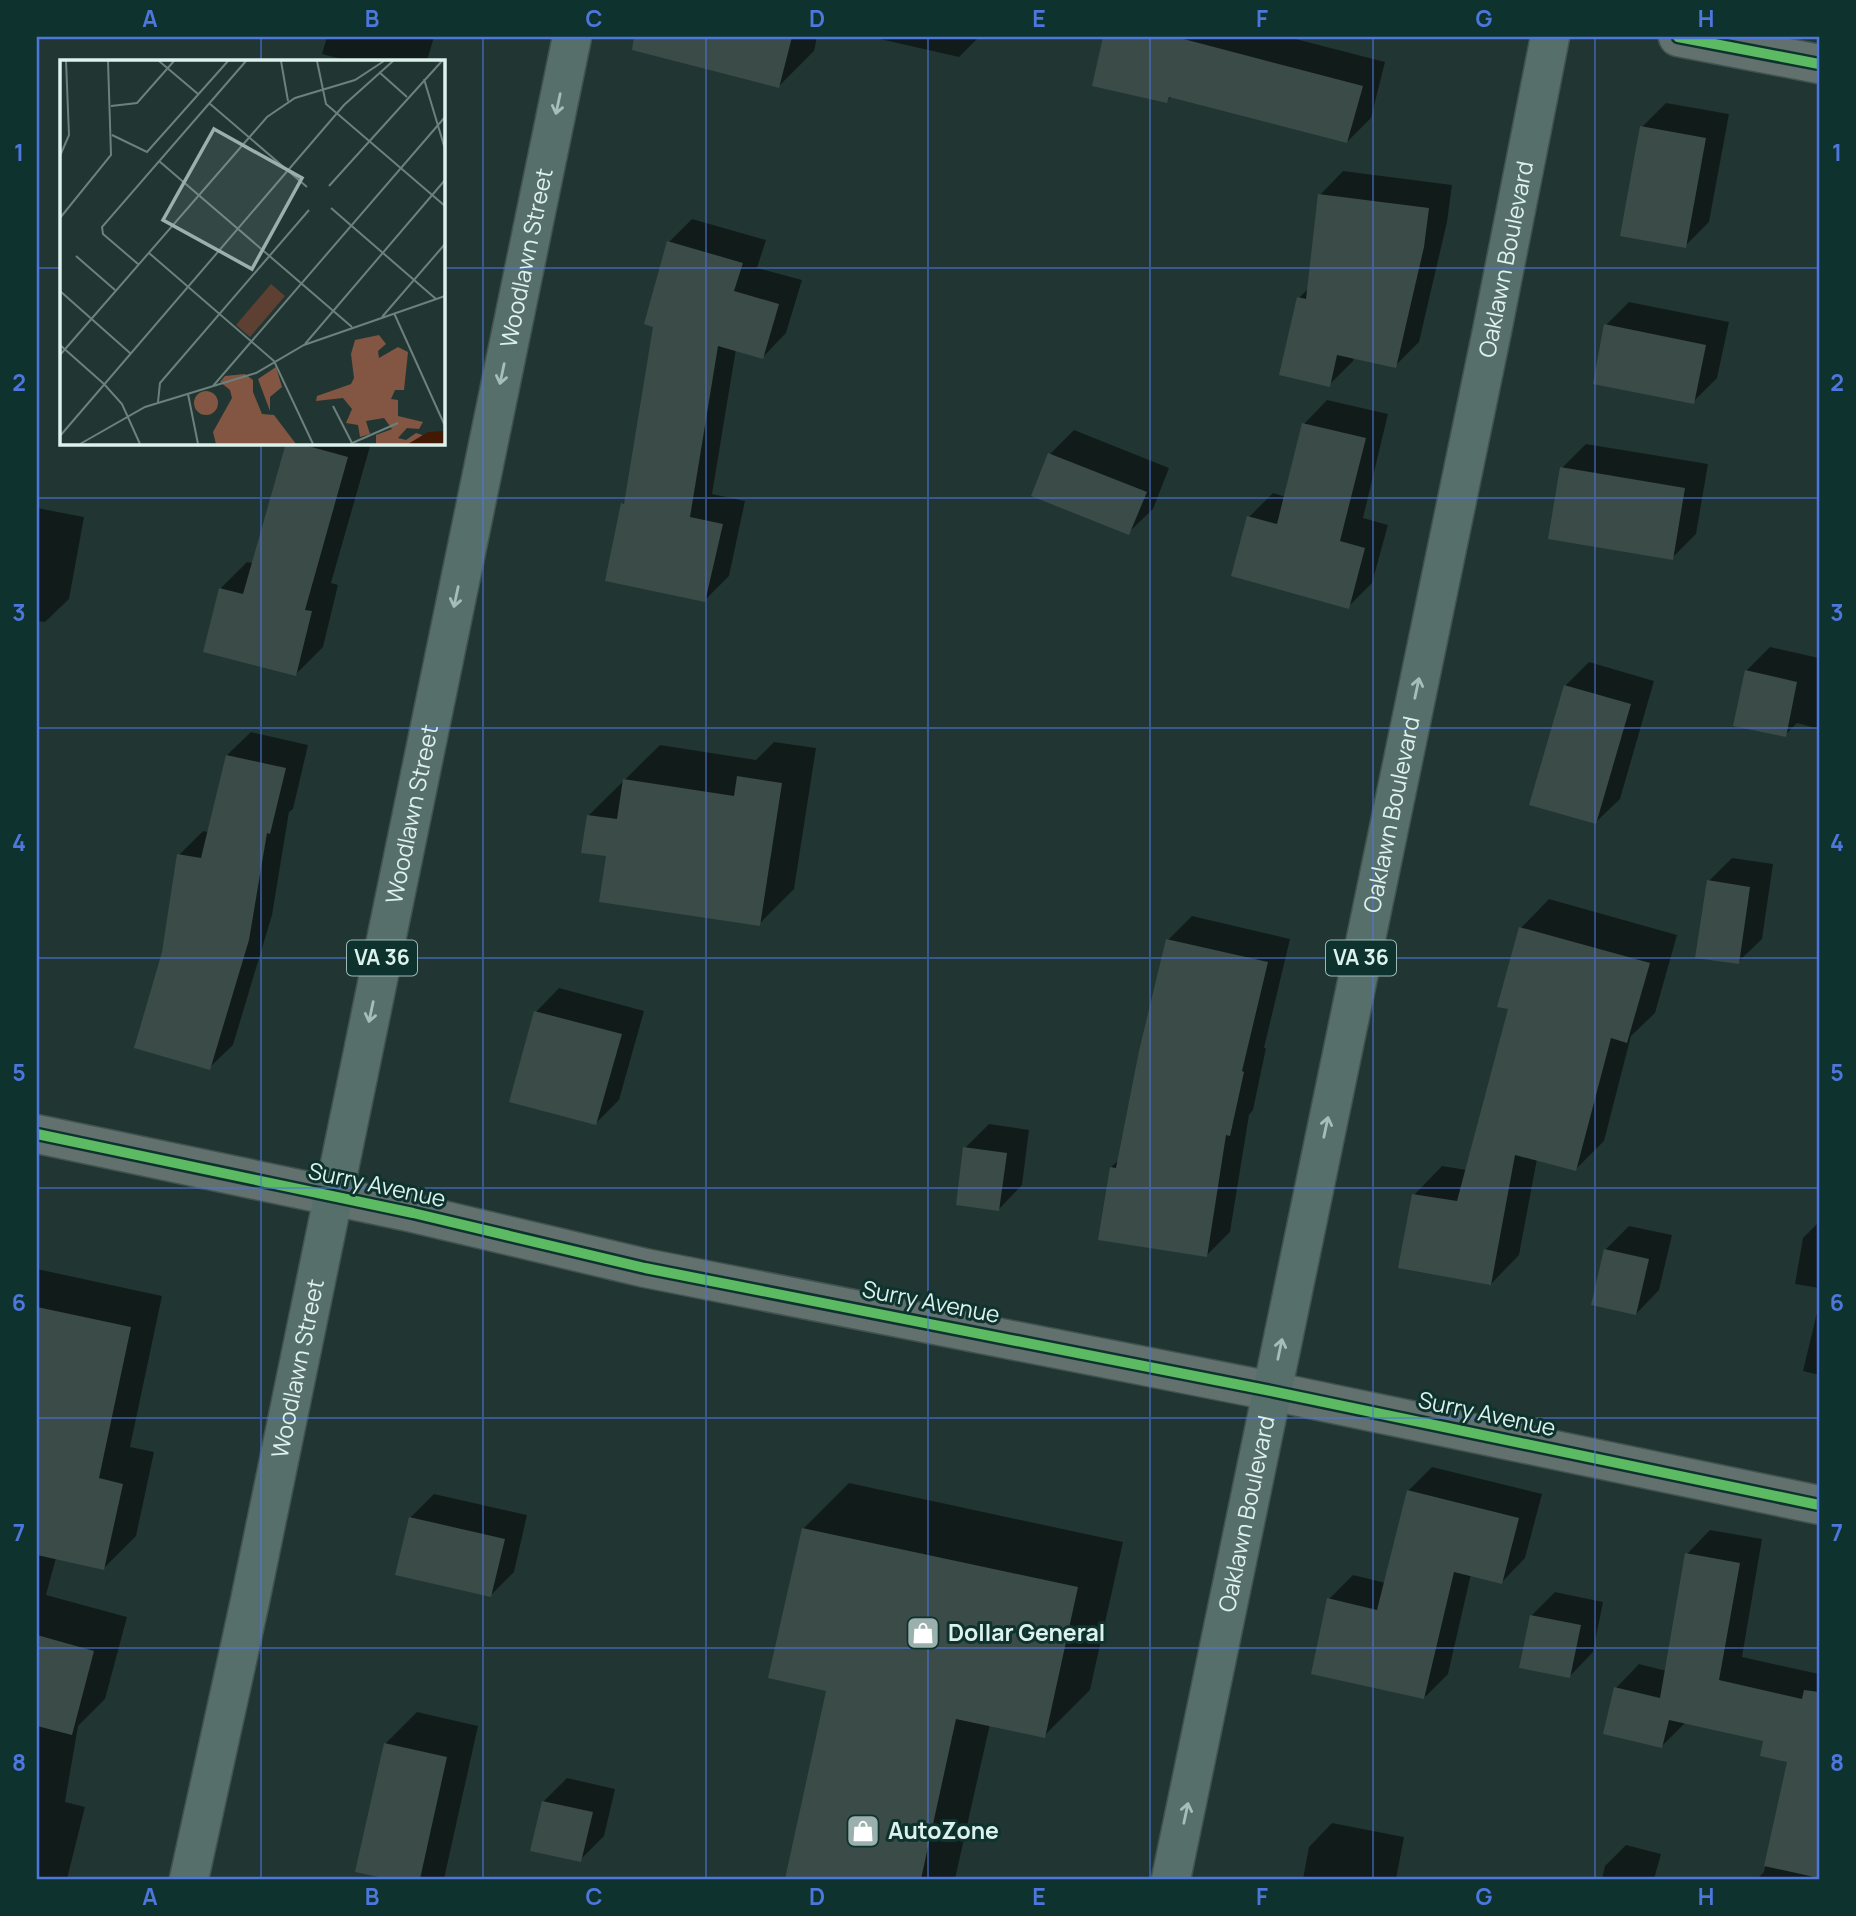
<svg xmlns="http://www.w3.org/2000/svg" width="1856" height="1916" font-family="Manrope,sans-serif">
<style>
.shadow{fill:#0007}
.building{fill:#3b4b48}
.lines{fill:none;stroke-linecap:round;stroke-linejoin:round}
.minor-casing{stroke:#41534f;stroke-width:41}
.highway-casing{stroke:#41534f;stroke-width:41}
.minor{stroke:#62706e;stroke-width:38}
.highway{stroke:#576f6b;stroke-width:38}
.cycleway-casing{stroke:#0e332e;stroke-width:15}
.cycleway{stroke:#5cba63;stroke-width:10}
.oneway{stroke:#a7bdb9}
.grid{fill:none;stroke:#4d77dd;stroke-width:2;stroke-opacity:0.55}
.labels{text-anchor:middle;stroke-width:6;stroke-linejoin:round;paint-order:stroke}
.shield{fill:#0e332e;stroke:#9fb8b4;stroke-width:2}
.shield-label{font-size:21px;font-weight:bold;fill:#ddf1ed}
.street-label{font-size:23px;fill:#ddf1ed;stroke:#0e332e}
.poi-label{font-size:23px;font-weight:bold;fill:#ddf1ed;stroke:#0e332e;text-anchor:start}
.inset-road{fill:none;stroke:#6c817d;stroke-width:2}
.view{fill:#9bb0ac;fill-opacity:0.15;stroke:#9bb0ac;stroke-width:3.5}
.inset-edge{fill:none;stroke:#ddf1ed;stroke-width:3.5}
.neatline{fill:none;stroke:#4d77dd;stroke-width:2.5}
.grid-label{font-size:23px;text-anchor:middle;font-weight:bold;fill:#4d77dd}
</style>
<rect width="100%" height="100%" fill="#213632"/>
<g class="shadow">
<polygon points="327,37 434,37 427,61 349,61 322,54"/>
<polygon points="703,37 817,37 814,51 779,86 696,65"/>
<polygon points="871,37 979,37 959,57"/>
<polygon points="1105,37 1288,37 1385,62 1371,118 1347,142 1172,96 1167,101 1094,85"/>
<polygon points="1666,103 1729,114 1709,222 1685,246 1642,127"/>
<polygon points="1343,171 1452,185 1447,222 1419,342 1395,366 1354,357 1353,361 1329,385 1299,298 1309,288 1320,195"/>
<polygon points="692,219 766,240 757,268 802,280 786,333 763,357 736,349 712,494 745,501 729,576 705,600 623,504 627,500 669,242"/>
<polygon points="1629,302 1729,322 1717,378 1693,402 1606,325"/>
<polygon points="1327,400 1388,414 1363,518 1388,525 1372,583 1348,607 1249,517 1273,493 1286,497 1304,424"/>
<polygon points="1074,430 1169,468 1153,509 1129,532 1050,454"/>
<polygon points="288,443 371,443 331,583 338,585 323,647 296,674 220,589 247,562 253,563"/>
<polygon points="1586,444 1708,464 1696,534 1672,558 1562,468"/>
<polygon points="37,508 84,517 69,599 45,622 37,621"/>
<polygon points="1770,647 1819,658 1819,729 1797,723 1785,735 1746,671"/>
<polygon points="1589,662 1654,681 1620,799 1596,822 1565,686"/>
<polygon points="251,732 308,745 293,809 289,812 272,915 233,1045 209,1068 179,855 203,831 209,832 227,755"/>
<polygon points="774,742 816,748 794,889 759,924 608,855 588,816 660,745 756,760"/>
<polygon points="1732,858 1773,864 1762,939 1738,962 1709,881"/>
<polygon points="1549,899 1677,935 1655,1013 1631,1036 1604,1141 1576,1169 1537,1159 1519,1255 1491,1284 1414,1195 1442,1166 1467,1170 1510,1008 1521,928"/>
<polygon points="1192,916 1290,939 1264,1048 1266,1048 1253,1110 1249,1115 1230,1232 1207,1255 1111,1167 1119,1160 1168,940"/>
<polygon points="559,988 644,1011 619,1100 596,1123 536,1012"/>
<polygon points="989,1124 1029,1130 1022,1185 999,1209 965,1148"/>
<polygon points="1819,1222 1819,1288 1795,1284 1803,1238"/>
<polygon points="1629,1226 1672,1235 1659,1290 1636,1314 1605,1250"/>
<polygon points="37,1269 162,1296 130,1447 154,1452 136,1536 104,1568 56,1558 46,1595 127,1617 105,1699 78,1726 65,1802 85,1807 67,1879 37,1879 37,1442 44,1409 37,1408"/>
<polygon points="1819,1304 1819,1375 1803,1371"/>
<polygon points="1432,1467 1542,1494 1525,1558 1502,1582 1471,1574 1448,1674 1424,1698 1329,1599 1353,1575 1386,1583 1408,1491"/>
<polygon points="849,1483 1123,1542 1090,1690 1044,1736 990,1724 955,1879 786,1879 828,1689 804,1528"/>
<polygon points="434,1494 527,1515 514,1572 491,1595 410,1518"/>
<polygon points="1710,1530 1762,1539 1742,1657 1819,1674 1819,1879 1757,1879 1764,1872 1789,1761 1765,1740 1686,1722 1662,1746 1616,1688 1639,1664 1667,1671 1687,1554"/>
<polygon points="1555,1592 1603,1602 1593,1652 1570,1676 1531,1616"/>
<polygon points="417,1712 478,1726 444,1879 384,1879 385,1744"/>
<polygon points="567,1778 615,1789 604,1836 580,1860 543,1802"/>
<polygon points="1332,1823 1404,1837 1396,1879 1303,1879 1309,1847"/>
<polygon points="1626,1845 1661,1854 1654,1879 1602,1879 1605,1866"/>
</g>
<g class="building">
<polygon points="634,37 792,37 779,88 632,50"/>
<polygon points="1103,37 1176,37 1363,86 1347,143 1169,97 1167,103 1092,86"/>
<polygon points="1640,126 1706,138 1686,248 1620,236"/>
<polygon points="1318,194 1429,208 1424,247 1396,368 1337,355 1330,387 1279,375 1297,297 1306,299"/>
<polygon points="667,241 743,263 734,291 779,304 763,359 718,346 690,517 723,524 705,602 605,581 621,503 624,504 653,327 644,324"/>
<polygon points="1604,324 1706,345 1694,404 1593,384"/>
<polygon points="1302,423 1366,438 1340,541 1365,548 1349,609 1231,576 1247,516 1277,524"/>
<polygon points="286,443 297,443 348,457 305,610 312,611 296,676 203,652 219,588 243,594"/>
<polygon points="1048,453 1147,492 1129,535 1031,496"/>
<polygon points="1560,467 1685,488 1673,560 1548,539"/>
<polygon points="1745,670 1797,682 1786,737 1733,726"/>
<polygon points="1564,685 1631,704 1596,824 1529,805"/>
<polygon points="226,755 286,768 270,834 267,833 249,940 210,1070 134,1048 162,952 177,854 201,858"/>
<polygon points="737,776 782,783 760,926 599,902 606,856 581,853 587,815 617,819 623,779 734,796"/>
<polygon points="1707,880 1750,887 1739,964 1695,958"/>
<polygon points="1519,927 1650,963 1627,1043 1611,1038 1576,1171 1515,1155 1491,1285 1398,1268 1412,1194 1457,1201 1508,1009 1497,1007"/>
<polygon points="1166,939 1268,962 1242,1071 1244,1072 1230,1136 1226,1135 1207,1257 1098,1240 1110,1167 1116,1168 1139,1051"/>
<polygon points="534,1011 622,1034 596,1125 509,1102"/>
<polygon points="963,1147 1007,1153 999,1211 956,1205"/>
<polygon points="1604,1249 1649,1259 1636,1315 1591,1305"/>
<polygon points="37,1307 131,1327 99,1478 123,1484 104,1570 37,1555"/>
<polygon points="1407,1490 1519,1518 1502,1584 1454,1572 1424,1699 1311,1674 1327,1598 1377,1610"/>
<polygon points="409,1517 505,1539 491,1597 395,1575"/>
<polygon points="802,1528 1078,1587 1045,1738 956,1719 921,1879 785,1879 826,1691 768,1678"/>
<polygon points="1685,1553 1740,1563 1719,1680 1802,1699 1804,1690 1819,1692 1819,1878 1764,1866 1787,1762 1760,1756 1763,1741 1669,1720 1662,1748 1603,1734 1614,1687 1660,1698"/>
<polygon points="1530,1615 1581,1625 1570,1678 1519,1668"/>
<polygon points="37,1635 94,1651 72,1735 37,1726"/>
<polygon points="384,1743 447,1757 420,1879 388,1879 355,1872"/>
<polygon points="542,1801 593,1812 581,1862 530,1851"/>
</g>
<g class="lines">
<defs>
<g id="minor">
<polyline points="1678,37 1819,64"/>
<polyline points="37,1134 413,1213 645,1268 1271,1391 1819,1505"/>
</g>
<g id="highway">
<path id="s1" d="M189 1879 250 1601 572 37"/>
<path id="s2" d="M1171 1879 1492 331 1550 37"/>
</g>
</defs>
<use href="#minor" class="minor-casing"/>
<use href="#highway" class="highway-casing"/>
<use href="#minor" class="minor"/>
<use href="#highway" class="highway"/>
<defs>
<g id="cycleway">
<polyline points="1678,37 1819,64"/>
<polyline points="37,1134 413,1213 645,1268 1271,1391 1819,1505"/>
</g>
</defs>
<use href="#cycleway" class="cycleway-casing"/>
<use href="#cycleway" class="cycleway"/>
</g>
<defs><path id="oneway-shaft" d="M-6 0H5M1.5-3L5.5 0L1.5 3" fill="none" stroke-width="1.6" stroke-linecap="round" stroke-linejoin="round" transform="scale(1.75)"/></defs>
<g class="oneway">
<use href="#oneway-shaft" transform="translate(558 104) rotate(102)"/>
<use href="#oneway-shaft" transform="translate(502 374) rotate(102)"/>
<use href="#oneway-shaft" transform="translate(456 597) rotate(102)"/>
<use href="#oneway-shaft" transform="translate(1417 688) rotate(-78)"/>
<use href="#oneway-shaft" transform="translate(371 1012) rotate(102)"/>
<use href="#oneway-shaft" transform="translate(1326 1127) rotate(-78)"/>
<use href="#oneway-shaft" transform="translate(1280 1349) rotate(-78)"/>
<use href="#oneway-shaft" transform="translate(1186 1813) rotate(-78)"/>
</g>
<path class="grid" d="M261 37V61M483 37V1879M706 37V1879M928 37V1879M1150 37V1879M1373 37V1879M1595 37V1879M37 268H61M443 268H1819M261 443V1879M37 498H1819M37 728H1819M37 958H1819M37 1188H1819M37 1418H1819M37 1648H1819"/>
<defs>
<symbol id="shop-square" viewBox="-11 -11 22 22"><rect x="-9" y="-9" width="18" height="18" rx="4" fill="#9bb0ac" stroke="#0e332e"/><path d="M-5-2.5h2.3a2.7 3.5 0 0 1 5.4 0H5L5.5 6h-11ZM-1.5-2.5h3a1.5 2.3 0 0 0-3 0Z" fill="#fff"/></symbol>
</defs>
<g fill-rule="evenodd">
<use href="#shop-square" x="904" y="1614" width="38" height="38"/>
<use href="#shop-square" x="844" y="1812" width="38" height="38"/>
</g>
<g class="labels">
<g class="shield">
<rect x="347" y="940.5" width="70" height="35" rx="5"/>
<rect x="1326" y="940.5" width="70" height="35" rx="5"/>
</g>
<g class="shield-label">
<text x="382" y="965">VA 36</text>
<text x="1361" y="965">VA 36</text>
</g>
<g class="street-label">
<text dy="8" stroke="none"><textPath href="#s1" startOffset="1656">Woodlawn Street</textPath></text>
<text dy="8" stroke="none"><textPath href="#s2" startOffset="1654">Oaklawn Boulevard</textPath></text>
<text dy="8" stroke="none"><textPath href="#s1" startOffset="1088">Woodlawn Street</textPath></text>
<text dy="8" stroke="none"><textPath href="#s2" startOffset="1087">Oaklawn Boulevard</textPath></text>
<text transform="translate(377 1185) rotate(12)" y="8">Surry Avenue</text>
<text transform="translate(931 1302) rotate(11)" y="8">Surry Avenue</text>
<text dy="8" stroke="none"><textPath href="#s1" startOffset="522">Woodlawn Street</textPath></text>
<text transform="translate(1487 1414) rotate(12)" y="8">Surry Avenue</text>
<text dy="8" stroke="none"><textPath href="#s2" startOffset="373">Oaklawn Boulevard</textPath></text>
</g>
<g class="poi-label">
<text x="948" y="1641">Dollar General</text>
<text x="888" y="1839">AutoZone</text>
</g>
</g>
<g transform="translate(60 60)">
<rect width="385" height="385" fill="#213632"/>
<path d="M211 224 225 236 190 277 176 265Z" fill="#5d4031"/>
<path d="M319 275 326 284 318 291 319 298 338 287 348 292 344 330H335L331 339 338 340V356L363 362 359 369 347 368 338 378 346 380 356 373 365 376 348 384H316V375L332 369 324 358 306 361 310 374 300 377 298 365 286 363 292 349 283 338 256 341 257 336 291 324 294 318 291 294 295 280ZM216 307 222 327 210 337V351L198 319ZM185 314 193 320V332L202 354 214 355 236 384H156L153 372 172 338 170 330 160 322 165 316ZM134 343a12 12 0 1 1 24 0a12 12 0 1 1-24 0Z" fill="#825642"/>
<path d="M368 372 384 371 385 384H348Z" fill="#421904"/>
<path class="inset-road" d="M99 1 138 34M221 1 228 41M257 1 266 44 385 146M319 12 347 37M364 19 385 89M149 43 247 127M51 46 77 43 114 1M52 75 87 92 168 1M0 96 9 75 6 1M99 101 292 267M269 126 382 1M271 148 376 239M0 158 51 95 48 1M89 193 214 301 253 384M16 196 55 230M78 204 43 174 42 167 186 1M0 231 70 293M334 253 385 366M322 257 385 184M245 284 385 120M0 285 44 324M0 295 207 57 235 38 295 20 324 1M44 324 62 344 80 384M153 326 385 57M128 334 138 384M98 342 100 323 249 150M273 346 292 383M0 376 284 45 333 1M20 384 85 347 196 313 244 285 385 236M290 384 338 363"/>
<path class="view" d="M154 69 242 118 192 209 103 160Z"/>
<rect width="385" height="385" class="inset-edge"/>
</g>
<rect width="1856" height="1916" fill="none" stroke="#0e332e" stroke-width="77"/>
<rect x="38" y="38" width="1780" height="1840" class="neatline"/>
<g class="grid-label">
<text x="150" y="27">A</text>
<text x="372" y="27">B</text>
<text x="594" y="27">C</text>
<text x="817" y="27">D</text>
<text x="1039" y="27">E</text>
<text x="1262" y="27">F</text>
<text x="1484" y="27">G</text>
<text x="1706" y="27">H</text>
<text x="19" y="161">1</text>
<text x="1837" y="161">1</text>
<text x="19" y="391">2</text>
<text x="1837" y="391">2</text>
<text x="19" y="621">3</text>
<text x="1837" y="621">3</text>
<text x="19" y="851">4</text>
<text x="1837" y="851">4</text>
<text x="19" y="1081">5</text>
<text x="1837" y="1081">5</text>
<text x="19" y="1311">6</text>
<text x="1837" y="1311">6</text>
<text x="19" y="1541">7</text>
<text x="1837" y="1541">7</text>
<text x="19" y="1771">8</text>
<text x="1837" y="1771">8</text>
<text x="150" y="1905">A</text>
<text x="372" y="1905">B</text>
<text x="594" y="1905">C</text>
<text x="817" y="1905">D</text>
<text x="1039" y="1905">E</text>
<text x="1262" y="1905">F</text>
<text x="1484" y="1905">G</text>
<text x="1706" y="1905">H</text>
</g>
</svg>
